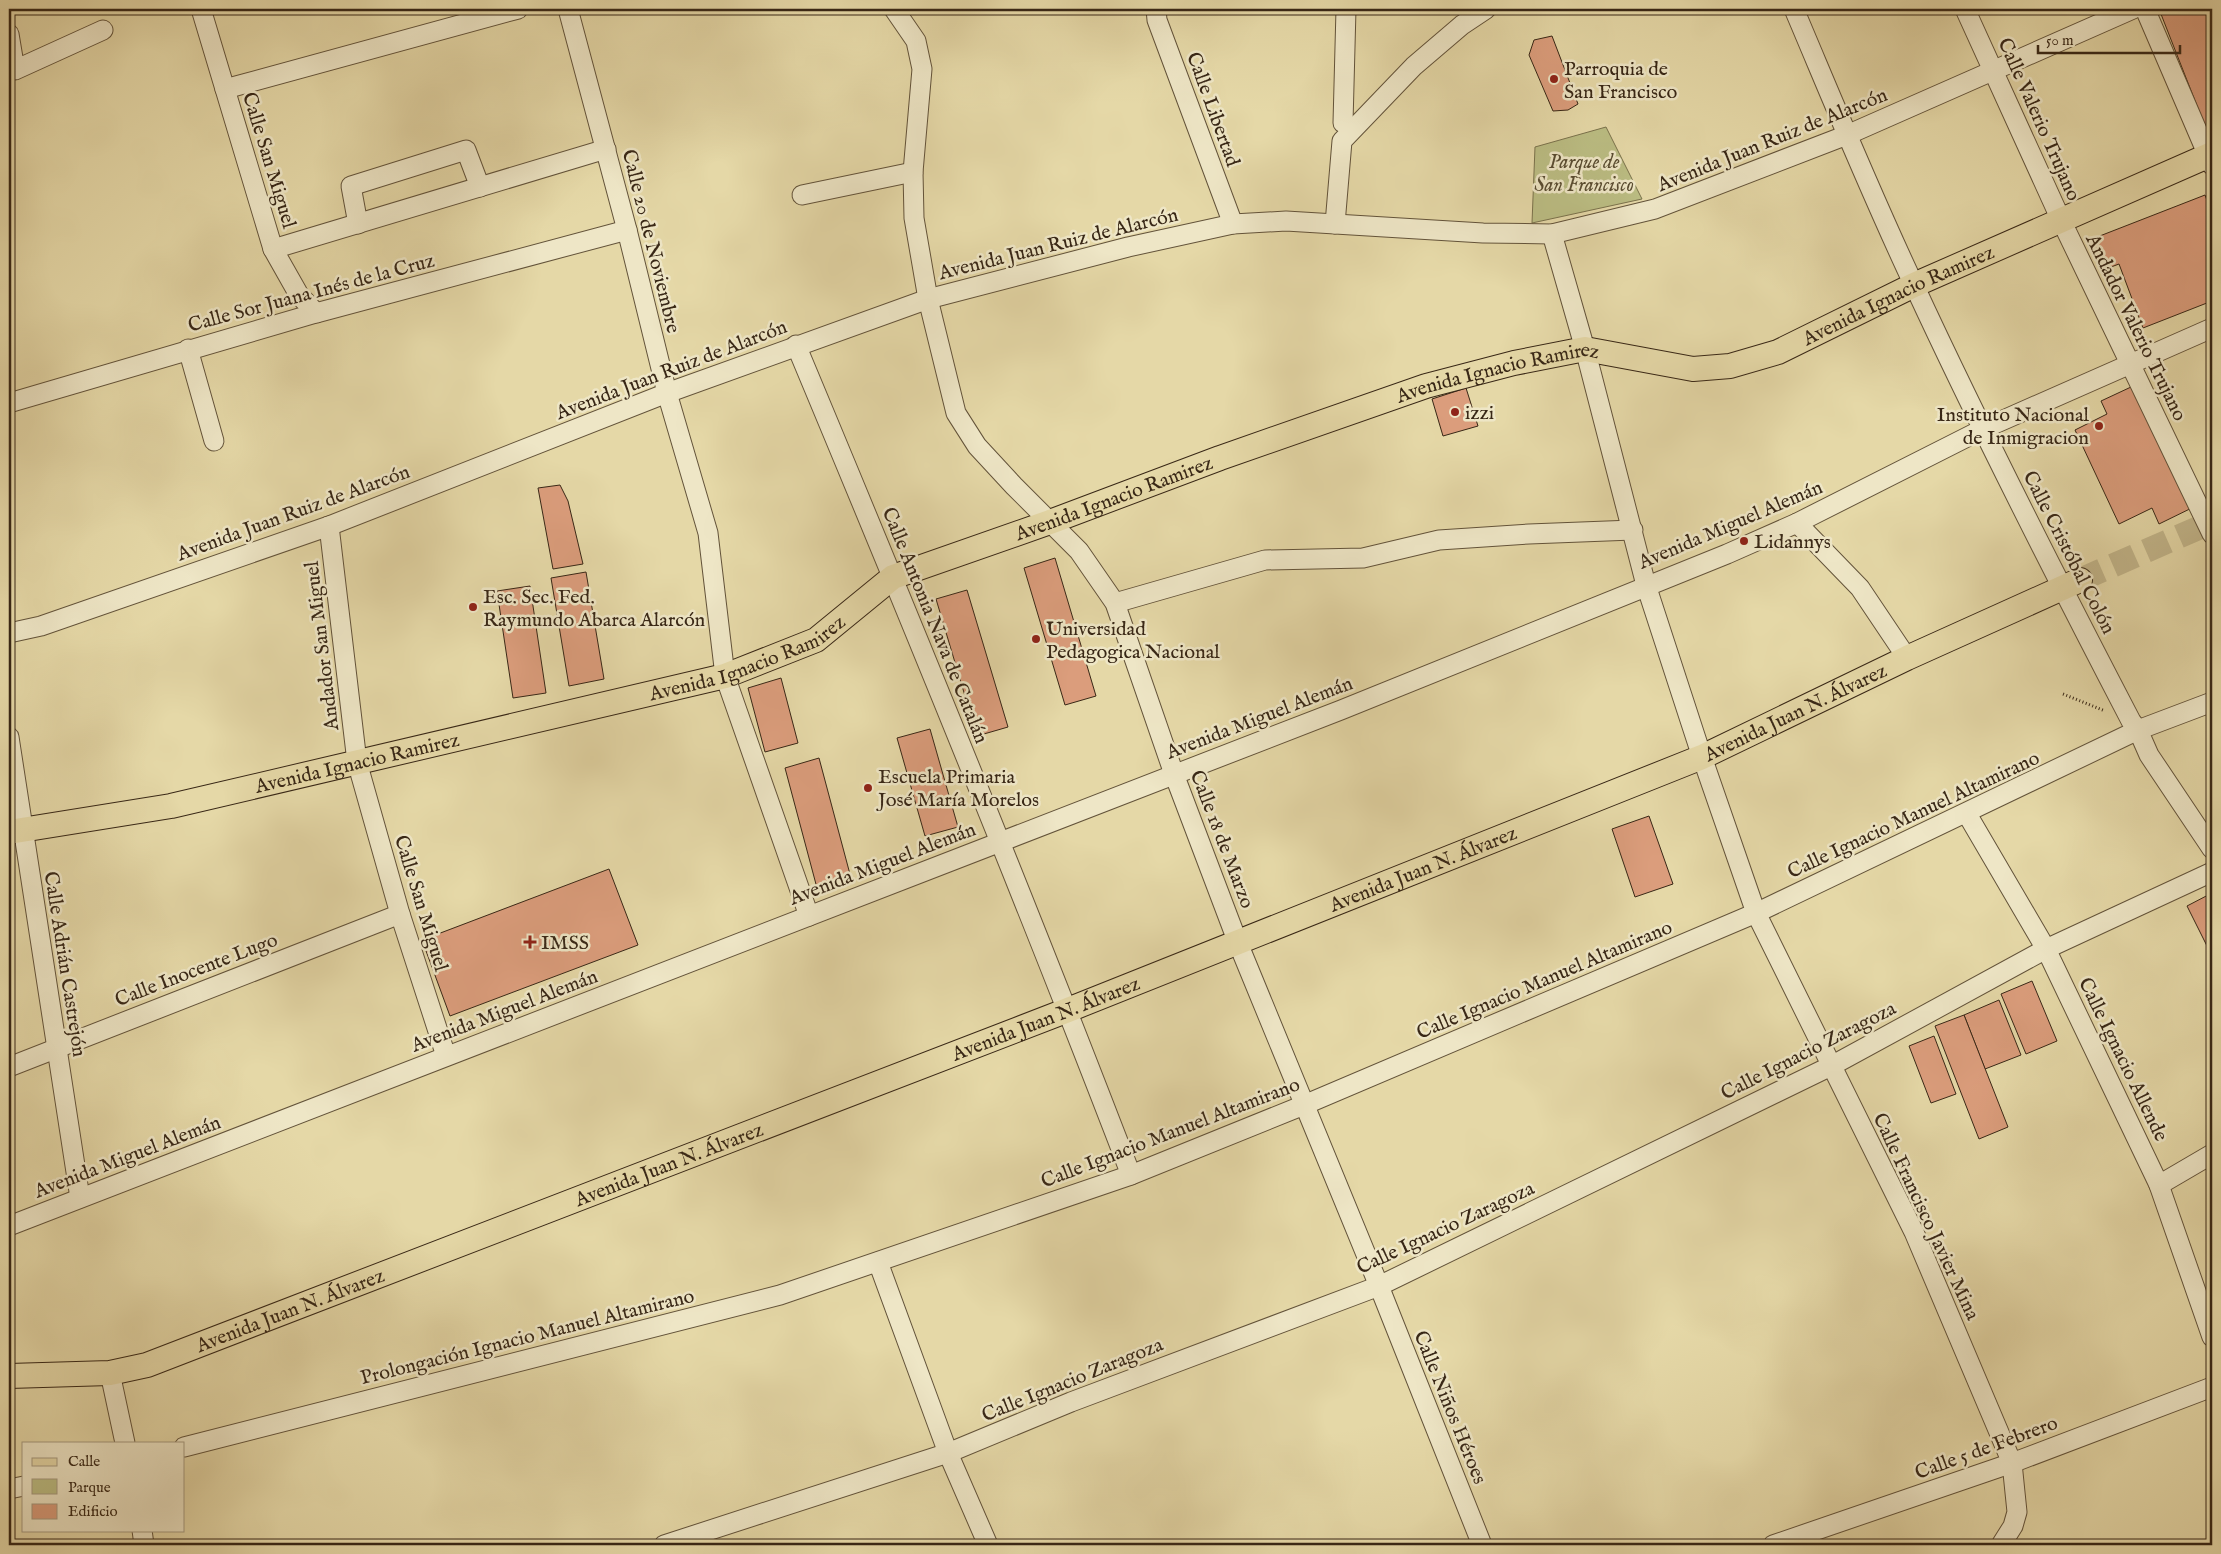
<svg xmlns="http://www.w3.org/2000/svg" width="2221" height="1554" font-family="'IM FELL English',serif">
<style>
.green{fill:#bbbd83;stroke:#7a724c}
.building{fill:#db9d7c;stroke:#382716}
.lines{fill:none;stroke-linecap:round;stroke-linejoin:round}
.major-tunnel{stroke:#c2b58a;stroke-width:24;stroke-dasharray:24 12;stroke-linecap:butt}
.minor-casing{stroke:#63533a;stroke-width:21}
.major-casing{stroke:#382716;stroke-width:26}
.path{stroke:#382716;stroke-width:3;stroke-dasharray:1 2.5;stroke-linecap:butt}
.minor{stroke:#eee6c6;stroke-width:19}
.major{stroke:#e5d8a7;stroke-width:24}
.poi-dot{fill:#8f2418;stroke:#eee6c6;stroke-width:2}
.labels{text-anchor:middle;stroke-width:5;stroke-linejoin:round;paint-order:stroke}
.poi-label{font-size:20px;fill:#382716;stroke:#eee6c6;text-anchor:start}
.street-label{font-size:20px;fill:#382716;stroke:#eee6c6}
.park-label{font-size:20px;font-style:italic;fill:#594c31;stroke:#eee6c6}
</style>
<rect width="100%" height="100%" fill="#e5d8a7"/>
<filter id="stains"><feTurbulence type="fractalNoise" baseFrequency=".004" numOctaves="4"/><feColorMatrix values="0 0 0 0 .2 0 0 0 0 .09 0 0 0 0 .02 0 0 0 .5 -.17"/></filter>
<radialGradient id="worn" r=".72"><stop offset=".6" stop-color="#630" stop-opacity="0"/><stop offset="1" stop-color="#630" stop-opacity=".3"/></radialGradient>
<polygon class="green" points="1606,127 1642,199 1532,223 1535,147"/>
<g class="building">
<polygon points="2159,9 2212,9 2212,138 2210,139"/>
<polygon points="1552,36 1578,104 1568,110 1553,111 1529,55 1534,40"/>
<polygon points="2205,195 2212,214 2212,301 2143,328 2119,264 2103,270 2092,239"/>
<polygon points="2146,380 2204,502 2159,524 2152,508 2119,524 2075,430 2107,414 2101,401"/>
<polygon points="1466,388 1478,426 1443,436 1432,399"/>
<polygon points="560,485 568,501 583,564 553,569 538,488"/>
<polygon points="1055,558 1096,696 1065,705 1024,568"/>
<polygon points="586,572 604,679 569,686 551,578"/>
<polygon points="530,586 546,693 513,698 497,591"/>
<polygon points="967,590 1008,727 977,736 936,599"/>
<polygon points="781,678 798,743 765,752 748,688"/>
<polygon points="930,729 958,827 925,836 897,738"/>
<polygon points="819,758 851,878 817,888 785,768"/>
<polygon points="1649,816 1673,884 1635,897 1612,829"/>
<polygon points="609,869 638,945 450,1016 422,940"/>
<polygon points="2212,893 2212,956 2187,906"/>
<polygon points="2032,981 2057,1041 2026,1054 2001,994"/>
<polygon points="1999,1000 2021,1055 1985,1069 1964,1015"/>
<polygon points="1964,1015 2008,1127 1979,1139 1935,1026"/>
<polygon points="1934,1036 1956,1094 1931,1103 1909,1046"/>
</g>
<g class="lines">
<polyline class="major-tunnel" points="2080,580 2212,522"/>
<defs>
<g id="minor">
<polyline points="201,9 273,249 299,295 316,313"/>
<polyline points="568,9 627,230 667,393 708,533 725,676 809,916"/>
<polyline points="894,9 916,41 922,69 913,172 914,218 928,299 956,413 977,446 1014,486 1079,551 1115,603 1174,774 1238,943 1379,1286 1482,1545"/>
<polyline points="1156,9 1157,20 1233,224"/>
<path d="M1794 9C1833 101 1871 194 1914 285 1982 432 2056 577 2131 721L2138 730 2149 755 2212 849"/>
<polyline points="1965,9 2061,220 2212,534"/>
<polyline points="2145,9 2212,165"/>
<polyline points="9,34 15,70 103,30"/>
<polyline points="225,89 518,9"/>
<polyline points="1343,123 1346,9"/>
<polyline points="802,195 913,172"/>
<polyline points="358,224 351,186 466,150 480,187"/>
<polyline points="1335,224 1342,141 1414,66 1462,25 1486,9"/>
<polyline points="1552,234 1585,349 1646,585 1702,757 1756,913 1914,1232 2012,1463 2017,1512 2013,1526 2001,1545"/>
<polyline points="273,249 606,149"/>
<path d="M796 345C911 620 1024 896 1131 1175"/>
<polyline points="188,349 214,441"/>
<polyline points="9,403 316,313 627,230"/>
<polyline points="1797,523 1860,588 1907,658"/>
<polyline points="329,526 357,762 400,914 446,1056"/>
<polyline points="1115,603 1265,560 1363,558 1439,540 1529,534 1633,530"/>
<polyline points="9,633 41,626 329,526 667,393 928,299 1128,247 1233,224 1286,221 1483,233 1552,234 1655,209 1847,135 2133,9"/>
<polyline points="9,737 80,1198"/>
<polyline points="1967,814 2046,949 2159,1185 2212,1337"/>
<polyline points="9,1067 400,914"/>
<polyline points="2159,1185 2212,1154"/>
<polyline points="9,1226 1341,710 1727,554 1797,523 1983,429 2212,328"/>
<polyline points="878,1262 948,1453 988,1545"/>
<polyline points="110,1373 125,1443"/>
<polyline points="184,1447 780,1295 1131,1175 1304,1105 1756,913 2138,730 2212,702"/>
<polyline points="9,1489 24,1486"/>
<polyline points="142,1530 144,1545"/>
<polyline points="664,1545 948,1453 1071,1402 1379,1286 1833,1065 2046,949 2212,872"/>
<polyline points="1773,1545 2012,1463 2212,1387"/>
</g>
<g id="major">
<path id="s1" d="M9 832 171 806 725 676 816 640 893 577 1050 522 1220 458 1426 386 1514 363 1585 349 1693 369 1730 366 1778 352 1914 285 2212 154"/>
<path id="s2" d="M9 1376 110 1373 147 1365 1068 1010 1702 757 1907 658 2080 580"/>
</g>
</defs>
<use href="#minor" class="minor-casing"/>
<use href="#major" class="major-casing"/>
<polyline class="path" points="2063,694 2105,711"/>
<use href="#minor" class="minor"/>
<use href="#major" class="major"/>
</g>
<g class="poi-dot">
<circle cx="1554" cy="79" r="5"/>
<circle cx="1455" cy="412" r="5"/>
<circle cx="2099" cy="426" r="5"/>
<circle cx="1744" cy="541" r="5"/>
<circle cx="473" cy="607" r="5"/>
<circle cx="1036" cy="639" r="5"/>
<circle cx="868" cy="788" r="5"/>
<path d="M527.5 934.5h5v5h5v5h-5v5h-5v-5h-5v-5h5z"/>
</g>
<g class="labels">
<g class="poi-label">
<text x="1564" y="75">Parroquia de<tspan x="1564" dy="23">San Francisco</tspan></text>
<text x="1465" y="419">izzi</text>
<text x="2089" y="421" text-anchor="end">Instituto Nacional<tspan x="2089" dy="23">de Inmigracion</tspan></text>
<text x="1754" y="548">Lidannys</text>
<text x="483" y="603">Esc. Sec. Fed.<tspan x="483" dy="23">Raymundo Abarca Alarcón</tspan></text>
<text x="1046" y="635">Universidad<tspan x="1046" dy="23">Pedagogica Nacional</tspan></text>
<text x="878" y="783">Escuela Primaria<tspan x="878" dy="23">José María Morelos</tspan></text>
<text x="541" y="949">IMSS</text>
</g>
<g class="street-label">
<text transform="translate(1214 109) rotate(70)" y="7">Calle Libertad</text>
<text transform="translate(2040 119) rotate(66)" y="7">Calle Valerio Trujano</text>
<text transform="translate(1772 139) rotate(-22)" y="7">Avenida Juan Ruiz de Alarcón</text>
<text transform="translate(270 160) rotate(73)" y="7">Calle San Miguel</text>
<text transform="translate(652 241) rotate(76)" y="7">Calle 20 de Noviembre</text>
<text transform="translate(1058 243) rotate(-14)" y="7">Avenida Juan Ruiz de Alarcón</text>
<text transform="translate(311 292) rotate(-15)" y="7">Calle Sor Juana Inés de la Cruz</text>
<text dy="7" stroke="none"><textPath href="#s1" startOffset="1990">Avenida Ignacio Ramirez</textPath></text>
<text transform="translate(2137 327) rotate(64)" y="7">Andador Valerio Trujano</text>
<text transform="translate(671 369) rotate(-21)" y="7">Avenida Juan Ruiz de Alarcón</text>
<text dy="7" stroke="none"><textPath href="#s1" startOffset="1570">Avenida Ignacio Ramirez</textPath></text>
<text dy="7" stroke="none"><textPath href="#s1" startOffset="1165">Avenida Ignacio Ramirez</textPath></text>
<text transform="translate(293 512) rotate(-20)" y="7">Avenida Juan Ruiz de Alarcón</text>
<text transform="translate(1730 524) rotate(-23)" y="7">Avenida Miguel Alemán</text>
<text transform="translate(2070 552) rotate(63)" y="7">Calle Cristóbal Colón</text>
<text transform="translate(936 625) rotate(68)" y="7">Calle Antonia Nava de Catalán</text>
<text transform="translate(321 646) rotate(-97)" y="7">Andador San Miguel</text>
<text dy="7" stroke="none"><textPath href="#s1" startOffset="760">Avenida Ignacio Ramirez</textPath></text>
<text dy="7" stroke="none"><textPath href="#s2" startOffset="1912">Avenida Juan N. Álvarez</textPath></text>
<text transform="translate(1259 717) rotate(-21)" y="7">Avenida Miguel Alemán</text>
<text dy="7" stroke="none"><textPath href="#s1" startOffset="355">Avenida Ignacio Ramirez</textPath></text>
<text transform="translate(1913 814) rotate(-25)" y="7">Calle Ignacio Manuel Altamirano</text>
<text transform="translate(1223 839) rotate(69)" y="7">Calle 18 de Marzo</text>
<text transform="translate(882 863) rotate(-21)" y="7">Avenida Miguel Alemán</text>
<text dy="7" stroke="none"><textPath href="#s2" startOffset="1508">Avenida Juan N. Álvarez</textPath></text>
<text transform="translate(422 903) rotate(73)" y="7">Calle San Miguel</text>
<text transform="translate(66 964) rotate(81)" y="7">Calle Adrián Castrejón</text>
<text transform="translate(196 969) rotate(-21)" y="7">Calle Inocente Lugo</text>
<text transform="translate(1544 979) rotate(-23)" y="7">Calle Ignacio Manuel Altamirano</text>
<text transform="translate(504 1010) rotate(-21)" y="7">Avenida Miguel Alemán</text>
<text dy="7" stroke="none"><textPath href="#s2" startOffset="1102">Avenida Juan N. Álvarez</textPath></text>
<text transform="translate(1808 1050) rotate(-27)" y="7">Calle Ignacio Zaragoza</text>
<text transform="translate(2124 1059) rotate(64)" y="7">Calle Ignacio Allende</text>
<text transform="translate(1170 1132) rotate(-21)" y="7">Calle Ignacio Manuel Altamirano</text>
<text transform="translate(127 1156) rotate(-21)" y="7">Avenida Miguel Alemán</text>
<text dy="7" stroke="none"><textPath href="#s2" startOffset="698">Avenida Juan N. Álvarez</textPath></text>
<text transform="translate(1927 1216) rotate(65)" y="7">Calle Francisco Javier Mina</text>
<text transform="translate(1445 1227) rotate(-25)" y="7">Calle Ignacio Zaragoza</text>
<text dy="7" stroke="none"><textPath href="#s2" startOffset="292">Avenida Juan N. Álvarez</textPath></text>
<text transform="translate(527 1336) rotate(-14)" y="7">Prolongación Ignacio Manuel Altamirano</text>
<text transform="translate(1072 1379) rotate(-22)" y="7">Calle Ignacio Zaragoza</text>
<text transform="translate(1451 1407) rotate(68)" y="7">Calle Niños Héroes</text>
<text transform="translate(1986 1447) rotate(-20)" y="7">Calle 5 de Febrero</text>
</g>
<g class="park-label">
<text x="1584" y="168">Parque de<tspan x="1584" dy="23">San Francisco</tspan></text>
</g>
</g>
<rect width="2221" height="1554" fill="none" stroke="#e5d8a7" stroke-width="30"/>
<rect x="10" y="10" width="2201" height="1534" fill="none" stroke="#382716" stroke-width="2.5"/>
<rect x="15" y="15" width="2191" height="1524" fill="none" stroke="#382716"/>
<rect x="22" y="1442" width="162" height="90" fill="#eee6c6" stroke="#a59a80"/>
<rect x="32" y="1458" width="25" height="8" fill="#e5d8a7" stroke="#a59a80"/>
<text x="68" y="1466" font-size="15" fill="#382716">Calle</text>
<rect x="32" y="1479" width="25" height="15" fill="#bbbd83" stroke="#a59a80"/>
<text x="68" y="1492" font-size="15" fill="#382716">Parque</text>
<rect x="32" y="1504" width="25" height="15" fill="#db9d7c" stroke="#a59a80"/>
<text x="68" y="1516" font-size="15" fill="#382716">Edificio</text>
<path d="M2038 45v8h142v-8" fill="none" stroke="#382716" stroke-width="2.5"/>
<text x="2046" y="45" font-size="15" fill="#382716" stroke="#eee6c6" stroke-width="4" paint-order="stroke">50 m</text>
<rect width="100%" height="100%" filter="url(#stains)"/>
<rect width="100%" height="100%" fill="url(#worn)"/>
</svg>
